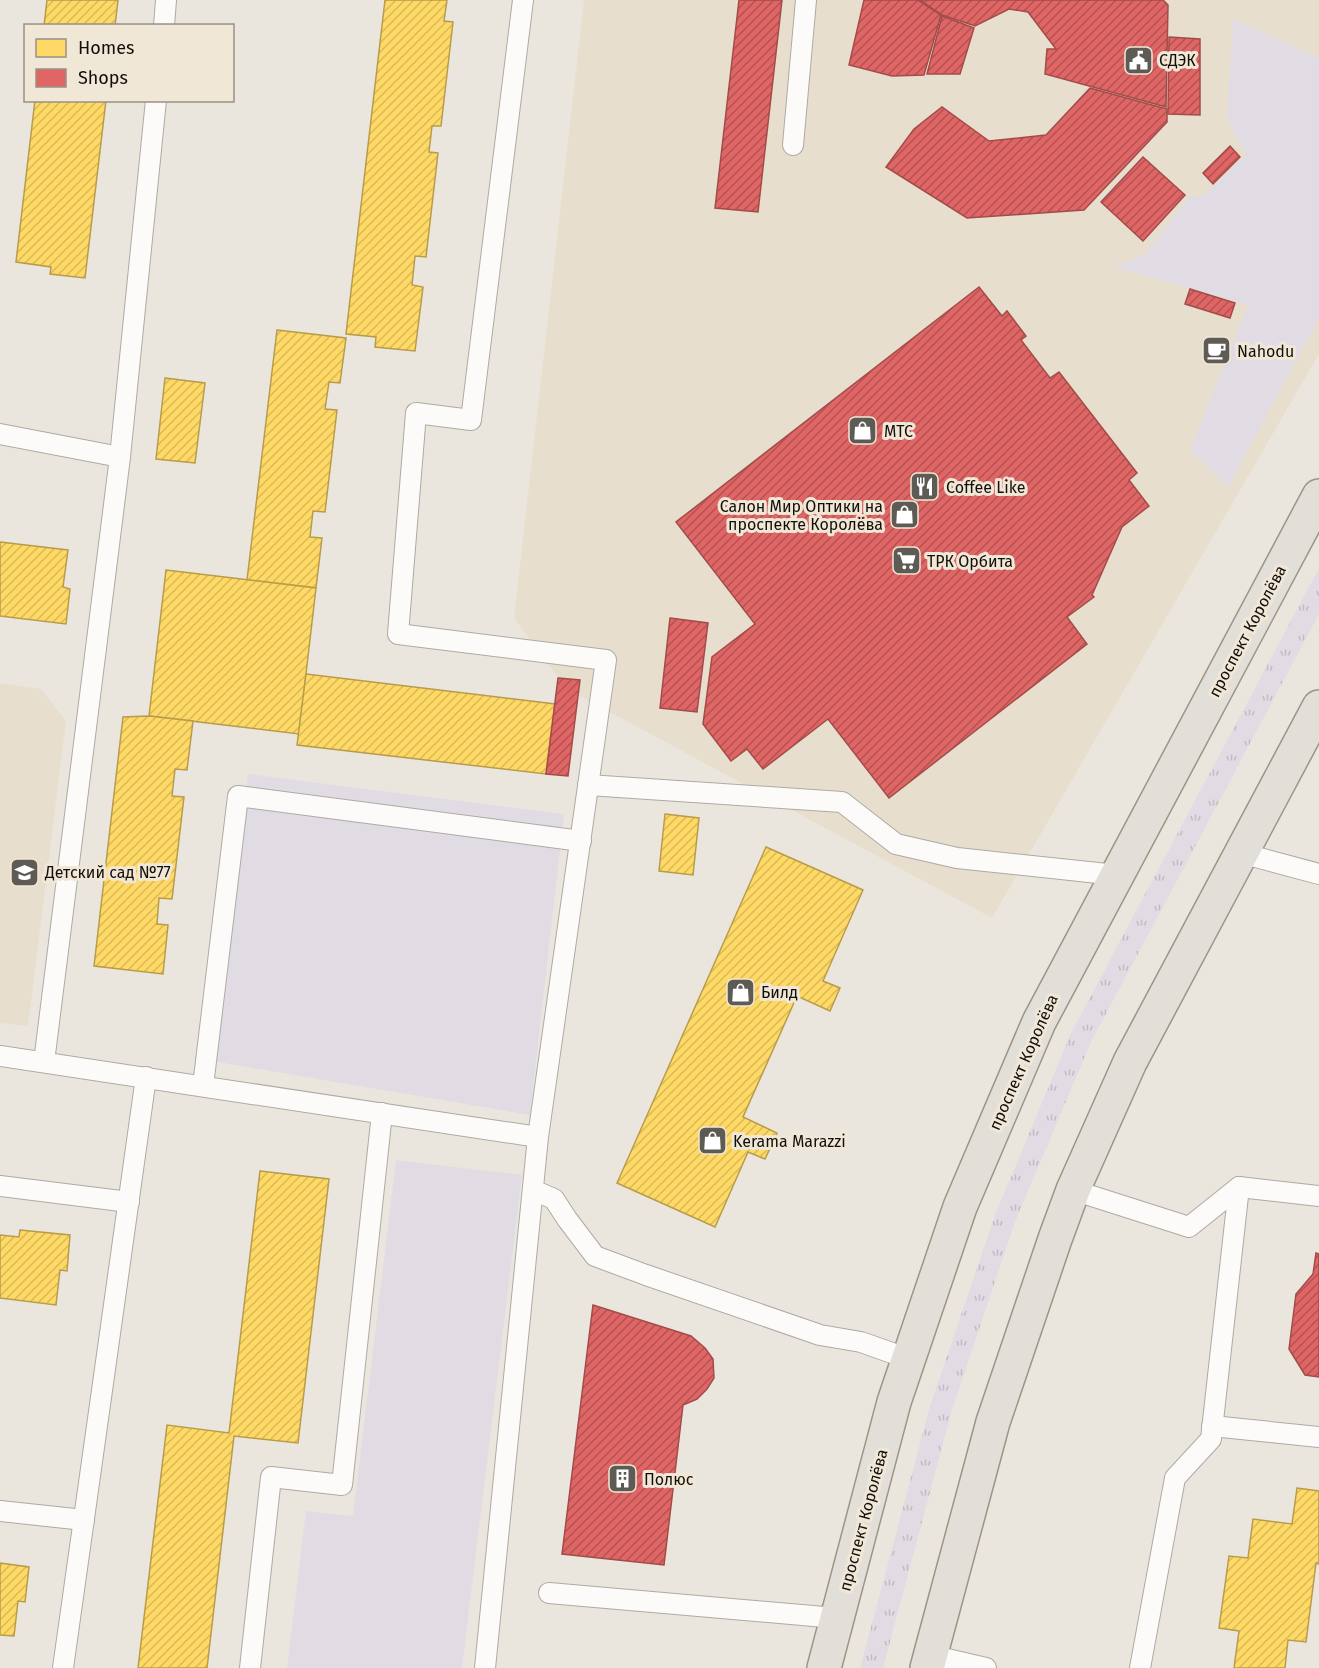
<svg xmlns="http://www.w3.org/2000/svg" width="1319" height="1668" font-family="'Fira Sans',sans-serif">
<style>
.built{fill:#e8decd}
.grass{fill:url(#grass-tufts)}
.park{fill:#e1dce4}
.homes{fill:url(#homes-hatch);stroke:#b89c4a;stroke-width:1.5}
.shops{fill:url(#shops-hatch);stroke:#a24c4a;stroke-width:1.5}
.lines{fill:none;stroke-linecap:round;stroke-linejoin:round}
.lane-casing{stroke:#aeaaa3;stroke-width:22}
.primary-casing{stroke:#9c9486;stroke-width:36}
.lane{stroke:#fcfbfa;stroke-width:20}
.primary{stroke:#e2dfd9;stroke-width:33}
.labels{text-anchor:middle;stroke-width:6;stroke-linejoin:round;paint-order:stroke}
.poi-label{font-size:16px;fill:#120f0a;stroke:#f1e7d7;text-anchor:start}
.street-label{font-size:16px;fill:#120f0a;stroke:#f1e7d7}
</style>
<defs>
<pattern id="grass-tufts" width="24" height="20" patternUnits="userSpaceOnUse" patternTransform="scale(1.5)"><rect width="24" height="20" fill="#e1dce4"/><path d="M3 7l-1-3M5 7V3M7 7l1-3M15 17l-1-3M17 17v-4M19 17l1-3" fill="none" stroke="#c0bcc2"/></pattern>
<pattern id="homes-hatch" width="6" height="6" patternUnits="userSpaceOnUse" patternTransform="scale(1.5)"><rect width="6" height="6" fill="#ffd966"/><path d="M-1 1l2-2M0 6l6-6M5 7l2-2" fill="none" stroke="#dab957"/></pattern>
<pattern id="shops-hatch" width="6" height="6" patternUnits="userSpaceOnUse" patternTransform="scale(1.5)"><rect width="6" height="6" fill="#e06666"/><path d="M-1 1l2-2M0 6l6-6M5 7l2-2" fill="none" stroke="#b45252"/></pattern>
</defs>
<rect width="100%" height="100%" fill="#ebe6dd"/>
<g class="built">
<polygon points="584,0 1319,0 1319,354 992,918 567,689 514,618"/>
<polygon points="0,683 41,689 66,721 28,1026 0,1023"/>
</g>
<polygon class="grass" points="1319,568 1319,614 1091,1042 1015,1222 952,1410 883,1668 860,1668 930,1406 995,1215 1071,1033"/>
<g class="park">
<polygon points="1233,19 1319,58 1319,318 1228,487 1190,450 1248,305 1114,267 1145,254 1190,196 1203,196 1246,155 1227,119"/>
<polygon points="248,774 564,814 530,1115 212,1061"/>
<polygon points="396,1160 522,1175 462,1668 287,1668 306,1511 353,1516"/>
</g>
<g class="homes">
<polygon points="47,0 118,0 115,26 44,26"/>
<polygon points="385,0 447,0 444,21 453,22 441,126 432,126 429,152 438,153 426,257 415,256 412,285 423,287 415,351 375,347 376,337 346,334"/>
<polygon points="35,100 106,100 85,278 50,274 51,267 16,262"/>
<polygon points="277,330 346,338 340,383 329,382 325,409 337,410 325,512 313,511 310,537 322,538 316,588 247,580"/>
<polygon points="165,378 205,383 195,463 156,459"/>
<polygon points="0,542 68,550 63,587 70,589 66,624 0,616"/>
<polygon points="166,570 316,588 299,734 149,716"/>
<polygon points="306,674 555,704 546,774 297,745"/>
<polygon points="149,716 193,721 187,770 175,769 172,796 184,797 172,899 159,898 157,924 168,925 163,974 94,966 123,717"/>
<polygon points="665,814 699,818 693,875 659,871"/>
<polygon points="766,847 863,890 823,981 840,988 830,1011 797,996 743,1117 777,1133 765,1159 748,1152 715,1227 617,1183"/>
<polygon points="260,1171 329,1179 298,1443 234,1436 207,1668 138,1668 167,1425 229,1433"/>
<polygon points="20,1230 70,1235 67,1271 60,1270 56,1305 0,1298 0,1235 19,1237"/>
<polygon points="1297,1488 1319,1491 1319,1564 1316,1563 1306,1642 1288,1640 1285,1668 1234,1668 1239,1631 1219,1628 1229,1556 1248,1558 1253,1519 1292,1524"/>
<polygon points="0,1563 29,1567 25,1602 18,1601 14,1636 0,1635"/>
</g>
<g class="shops">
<polygon points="739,0 782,0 758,212 715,208"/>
<polygon points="864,0 918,0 941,15 924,75 892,76 849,65"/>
<polygon points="920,0 1163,0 1168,5 1166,107 1045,74 1047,49 1056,49 1028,12 1009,9 975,26 942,15"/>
<polygon points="942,16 974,28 960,74 927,74"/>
<polygon points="1169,37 1200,39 1200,115 1168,114"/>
<polygon points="1090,88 1167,109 1167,122 1084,210 967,218 886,167 914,129 942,107 989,141 1046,135"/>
<polygon points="1230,146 1240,157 1213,184 1203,173"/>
<polygon points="1143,157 1185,195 1143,241 1101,202"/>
<polygon points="979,287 1002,316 1007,311 1026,336 1021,340 1050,378 1059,372 1137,473 1129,480 1149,506 1122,527 1092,595 1094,597 1067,617 1087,644 889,798 828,719 763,769 747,749 731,761 703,724 712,657 755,624 676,522"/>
<polygon points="1190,289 1235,303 1230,318 1185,304"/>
<polygon points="670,618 708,623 697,712 660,708"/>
<polygon points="558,678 580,680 568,776 546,774"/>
<polygon points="1316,1253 1319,1254 1319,1377 1305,1375 1289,1349 1296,1294 1313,1274"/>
<polygon points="593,1305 691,1336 705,1348 713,1359 714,1378 707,1389 697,1399 683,1405 664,1565 562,1554"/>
</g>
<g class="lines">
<defs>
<g id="lane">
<polyline points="164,26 166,0"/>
<polyline points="793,145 806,0"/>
<polyline points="0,434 120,457"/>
<polyline points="588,785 842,802 896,844 957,858 1117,875"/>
<polyline points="1241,853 1319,874"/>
<polyline points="0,1056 538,1137"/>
<polyline points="44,1062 120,457 156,100"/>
<polyline points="203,1086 238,796 581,841"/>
<polyline points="0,1186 129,1202"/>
<polyline points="533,1190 554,1199 567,1219 595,1256 646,1275 820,1335 861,1342 909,1359"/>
<polyline points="1073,1190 1189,1227 1239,1187 1319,1196"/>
<polyline points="1212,1426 1319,1437"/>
<polyline points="0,1511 84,1520"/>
<polyline points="549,1593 836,1618"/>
<polyline points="930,1655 986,1668"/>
<polyline points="63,1668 146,1077"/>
<polyline points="250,1668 271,1477 342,1485 382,1113"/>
<polyline points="485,1668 538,1137 606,660 398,634 416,413 471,420 523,0"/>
<polyline points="1140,1668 1175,1478 1211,1439 1239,1187"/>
</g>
<g id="primary">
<polyline points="824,1668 894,1402 960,1207 1039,1022 1319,496"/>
<polyline points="927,1668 993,1422 1055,1239 1073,1190 1130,1062 1319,707"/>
</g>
</defs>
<use href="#lane" class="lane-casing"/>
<use href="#primary" class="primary-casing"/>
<use href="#lane" class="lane"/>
<use href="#primary" class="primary"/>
</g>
<defs>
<symbol id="civic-square" viewBox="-11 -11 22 22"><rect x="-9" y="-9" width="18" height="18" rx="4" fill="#5e5a54" stroke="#f1e7d7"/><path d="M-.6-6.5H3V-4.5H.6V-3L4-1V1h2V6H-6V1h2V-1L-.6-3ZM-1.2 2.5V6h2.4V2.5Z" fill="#fff"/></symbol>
<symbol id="cafe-square" viewBox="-11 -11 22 22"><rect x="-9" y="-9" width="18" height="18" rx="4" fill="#5e5a54" stroke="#f1e7d7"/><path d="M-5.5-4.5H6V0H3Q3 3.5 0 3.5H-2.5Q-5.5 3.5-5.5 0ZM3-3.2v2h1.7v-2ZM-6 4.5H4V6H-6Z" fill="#fff"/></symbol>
<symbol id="shop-square" viewBox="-11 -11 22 22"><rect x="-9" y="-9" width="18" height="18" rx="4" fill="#5e5a54" stroke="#f1e7d7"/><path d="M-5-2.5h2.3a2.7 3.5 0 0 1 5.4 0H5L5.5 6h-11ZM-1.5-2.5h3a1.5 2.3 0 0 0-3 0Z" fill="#fff"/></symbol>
<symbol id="restaurant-square" viewBox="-11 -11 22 22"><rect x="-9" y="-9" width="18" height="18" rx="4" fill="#5e5a54" stroke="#f1e7d7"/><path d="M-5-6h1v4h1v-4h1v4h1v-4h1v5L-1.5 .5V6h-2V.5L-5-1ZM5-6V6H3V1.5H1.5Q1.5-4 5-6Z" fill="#fff"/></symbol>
<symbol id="supermarket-square" viewBox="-11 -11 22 22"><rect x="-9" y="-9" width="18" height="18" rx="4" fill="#5e5a54" stroke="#f1e7d7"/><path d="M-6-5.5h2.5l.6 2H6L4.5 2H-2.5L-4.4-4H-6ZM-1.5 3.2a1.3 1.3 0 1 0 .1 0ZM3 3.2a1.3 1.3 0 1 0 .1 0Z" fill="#fff"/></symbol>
<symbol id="school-square" viewBox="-11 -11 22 22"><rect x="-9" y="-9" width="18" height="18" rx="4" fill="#5e5a54" stroke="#f1e7d7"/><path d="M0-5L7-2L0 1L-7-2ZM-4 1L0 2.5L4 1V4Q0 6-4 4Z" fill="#fff"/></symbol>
<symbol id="building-square" viewBox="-11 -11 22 22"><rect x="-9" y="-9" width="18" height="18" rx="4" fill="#5e5a54" stroke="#f1e7d7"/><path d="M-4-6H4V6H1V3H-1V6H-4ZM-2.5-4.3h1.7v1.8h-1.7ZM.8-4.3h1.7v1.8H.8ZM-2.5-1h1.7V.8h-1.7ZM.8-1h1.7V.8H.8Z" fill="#fff"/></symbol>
</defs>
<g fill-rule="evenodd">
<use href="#civic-square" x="1122" y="44" width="33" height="33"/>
<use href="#cafe-square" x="1200" y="334" width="33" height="33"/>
<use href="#shop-square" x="846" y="414" width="33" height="33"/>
<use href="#restaurant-square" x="908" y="470" width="33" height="33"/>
<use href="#shop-square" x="888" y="498" width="33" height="33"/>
<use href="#supermarket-square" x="890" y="544" width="33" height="33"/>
<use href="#school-square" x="8" y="856" width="33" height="33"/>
<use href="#shop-square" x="724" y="976" width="33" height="33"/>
<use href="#shop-square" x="696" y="1124" width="33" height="33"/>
<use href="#building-square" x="606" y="1462" width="33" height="33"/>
</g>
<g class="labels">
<g class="poi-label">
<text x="1159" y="66">СДЭК</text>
<text x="1237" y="357">Nahodu</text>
<text x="884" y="437">МТС</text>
<text x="946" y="493">Coffee Like</text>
<text x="883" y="512" text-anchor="end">Салон Мир Оптики на<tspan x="883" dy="18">проспекте Королёва</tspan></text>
<text x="927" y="567">ТРК Орбита</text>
<text x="45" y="878">Детский сад №77</text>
<text x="761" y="998">Билд</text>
<text x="733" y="1147">Kerama Marazzi</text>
<text x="644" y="1485">Полюс</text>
</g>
<g class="street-label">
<text transform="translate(1247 631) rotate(-62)" y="6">проспект Королёва</text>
<text transform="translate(1023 1062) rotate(-66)" y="6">проспект Королёва</text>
<text transform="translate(863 1520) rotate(-75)" y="6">проспект Королёва</text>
</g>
</g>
<rect x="24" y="24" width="210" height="78" fill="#f1e7d7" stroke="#989185" stroke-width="1.5"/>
<rect x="36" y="39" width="30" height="18" fill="#ffd966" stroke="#989185" stroke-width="1.5"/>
<text x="78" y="54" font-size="18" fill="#120f0a">Homes</text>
<rect x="36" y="69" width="30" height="18" fill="#e06666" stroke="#989185" stroke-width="1.5"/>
<text x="78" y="84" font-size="18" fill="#120f0a">Shops</text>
</svg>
